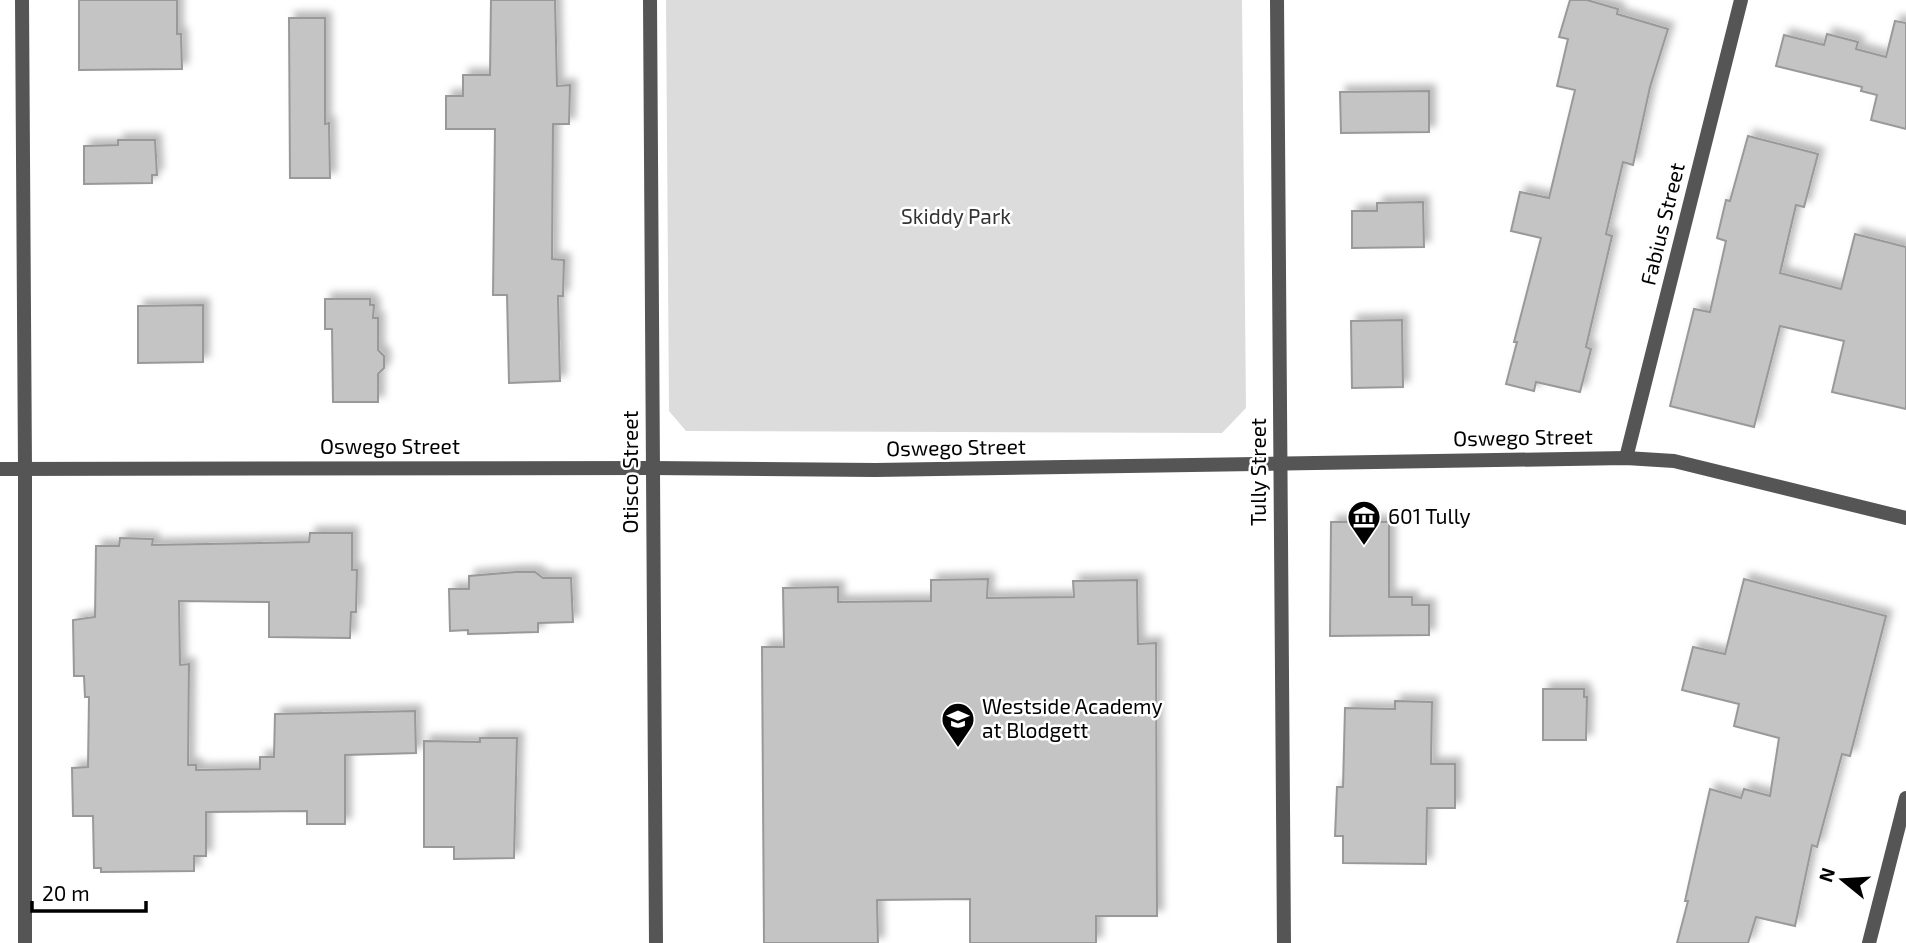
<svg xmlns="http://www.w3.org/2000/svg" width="1906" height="943" font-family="'Exo 2',sans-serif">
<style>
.green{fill:#dcdcdc}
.building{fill:#c4c4c4;stroke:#999;stroke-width:2;filter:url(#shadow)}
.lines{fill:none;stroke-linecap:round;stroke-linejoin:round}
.minor{stroke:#555;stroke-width:14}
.labels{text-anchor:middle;stroke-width:5;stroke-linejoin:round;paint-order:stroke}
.park-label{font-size:21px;fill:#333;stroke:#fff}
.street-label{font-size:21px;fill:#000;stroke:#fff}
.poi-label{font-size:21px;fill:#000;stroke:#fff;text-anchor:start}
</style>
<defs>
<filter id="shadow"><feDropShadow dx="6" dy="-6" stdDeviation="3.5" flood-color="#0004"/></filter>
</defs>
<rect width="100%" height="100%" fill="#fff"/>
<polygon class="green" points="666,0 1242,0 1246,408 1222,433 686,431 669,411"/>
<g class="building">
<polygon points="79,0 177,0 177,34 181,34 182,69 79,70"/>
<polygon points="491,0 555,0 557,86 570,85 569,124 553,124 552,259 564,260 563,296 558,296 560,381 509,383 507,295 493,295 495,129 446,129 446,96 463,96 463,75 490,75"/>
<polygon points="1570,0 1587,0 1618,9 1617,14 1668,29 1650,87 1633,165 1623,162 1606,234 1612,236 1586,347 1591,349 1580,392 1536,382 1534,391 1506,384 1517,342 1514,342 1541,238 1511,231 1520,192 1549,198 1575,90 1557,86 1568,39 1559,37"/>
<polygon points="289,18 325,18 325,124 329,123 330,178 290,178"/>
<polygon points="1895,21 1906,23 1906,129 1871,120 1877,95 1861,91 1862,87 1776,66 1784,35 1824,45 1827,34 1858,42 1856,49 1886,57"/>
<polygon points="1429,91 1429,132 1341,133 1340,92"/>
<polygon points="1748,136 1818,154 1804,207 1796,205 1780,273 1841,289 1855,234 1906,247 1906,409 1832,392 1844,341 1780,326 1754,427 1670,406 1694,309 1710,312 1726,241 1717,238 1726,200 1730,201"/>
<polygon points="118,140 155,140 157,175 152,175 152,183 84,184 84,146 118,145"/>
<polygon points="1423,202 1424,247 1352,248 1352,211 1377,211 1377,203"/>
<polygon points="325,299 370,299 370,305 374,305 373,318 378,318 378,350 384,356 384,368 378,374 378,402 333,402 332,329 325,329"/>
<polygon points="203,305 203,362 138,363 138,306"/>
<polygon points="1402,320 1403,387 1352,388 1351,321"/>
<polygon points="1331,522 1389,522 1389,597 1412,597 1412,605 1429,605 1429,635 1330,636"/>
<polygon points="310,533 352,533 352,570 357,570 356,612 351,612 350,638 269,637 269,602 179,601 180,665 189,664 188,765 196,765 196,770 260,769 260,757 274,757 275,714 415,711 416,753 345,755 345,824 307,824 307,811 206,812 206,856 194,856 194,871 101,872 101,868 94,868 93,816 73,816 72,768 88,767 89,697 85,697 84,676 74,676 73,620 95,617 96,546 119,546 120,538 153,539 152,545 309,542"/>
<polygon points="516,572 535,572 543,578 571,578 573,622 538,623 538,632 468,634 468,630 450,631 449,589 469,589 469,576"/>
<polygon points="988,579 987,598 1074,597 1073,581 1137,580 1138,644 1156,643 1157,916 1096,916 1096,943 970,943 970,899 877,900 878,943 764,943 762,647 784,647 783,588 838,587 838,602 931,601 931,580"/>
<polygon points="1744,579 1886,616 1850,756 1842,754 1817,847 1812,845 1795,926 1756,917 1748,943 1677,943 1688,901 1685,901 1710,789 1741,798 1744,789 1770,796 1779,738 1734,726 1739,704 1682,690 1693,647 1725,654"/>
<polygon points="1543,689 1584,689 1584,697 1587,697 1586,740 1543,740"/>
<polygon points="1395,701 1432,702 1431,764 1455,764 1455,808 1427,808 1426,864 1343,863 1343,836 1335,836 1337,787 1343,787 1345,708 1395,709"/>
<polygon points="480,738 517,738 514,858 454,859 454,847 424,847 424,741 480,742"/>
</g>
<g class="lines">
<g class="minor">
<polyline points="22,0 25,469 25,943"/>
<polyline points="650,0 656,943"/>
<polyline points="1277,0 1284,943"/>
<polyline points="1626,458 1741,0"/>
<polyline points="0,469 651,468 875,470 1626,458 1674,461 1906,518"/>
<polyline points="1869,943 1906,798"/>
</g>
</g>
<defs>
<symbol id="museum-pin" viewBox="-11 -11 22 30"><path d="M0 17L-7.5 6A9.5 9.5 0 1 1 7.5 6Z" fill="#000" stroke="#fff"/><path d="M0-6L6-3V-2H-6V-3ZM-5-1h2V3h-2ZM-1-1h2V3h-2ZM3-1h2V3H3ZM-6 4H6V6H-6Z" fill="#fff"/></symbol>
<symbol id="school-pin" viewBox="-11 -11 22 30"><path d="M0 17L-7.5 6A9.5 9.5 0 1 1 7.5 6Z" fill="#000" stroke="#fff"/><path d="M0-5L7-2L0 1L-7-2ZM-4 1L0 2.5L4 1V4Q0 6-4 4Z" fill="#fff"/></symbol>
</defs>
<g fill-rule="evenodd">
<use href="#museum-pin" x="1345" y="498" width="38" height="52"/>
<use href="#school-pin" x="939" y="700" width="38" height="52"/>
</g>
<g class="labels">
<g class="park-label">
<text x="956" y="224">Skiddy Park</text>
</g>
<g class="street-label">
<text transform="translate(1663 224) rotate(-76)" y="7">Fabius Street</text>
<text transform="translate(1523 438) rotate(-1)" y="7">Oswego Street</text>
<text x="390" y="454">Oswego Street</text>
<text transform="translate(956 448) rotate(-1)" y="7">Oswego Street</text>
<text transform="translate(631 472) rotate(-90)" y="7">Otisco Street</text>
<text transform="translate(1259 472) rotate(-90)" y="7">Tully Street</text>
</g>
<g class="poi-label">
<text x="1388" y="524">601 Tully</text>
<text x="982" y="714">Westside Academy<tspan x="982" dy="24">at Blodgett</tspan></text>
</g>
</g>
<g transform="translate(1843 880) rotate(288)" stroke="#ffffff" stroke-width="5" paint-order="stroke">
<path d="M0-5L12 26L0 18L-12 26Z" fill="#000000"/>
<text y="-10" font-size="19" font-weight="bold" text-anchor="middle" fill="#000000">N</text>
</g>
<path d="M32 901v10h114v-10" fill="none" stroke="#000000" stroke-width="3.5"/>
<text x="42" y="901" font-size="21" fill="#000000" stroke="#ffffff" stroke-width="5" paint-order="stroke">20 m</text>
</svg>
